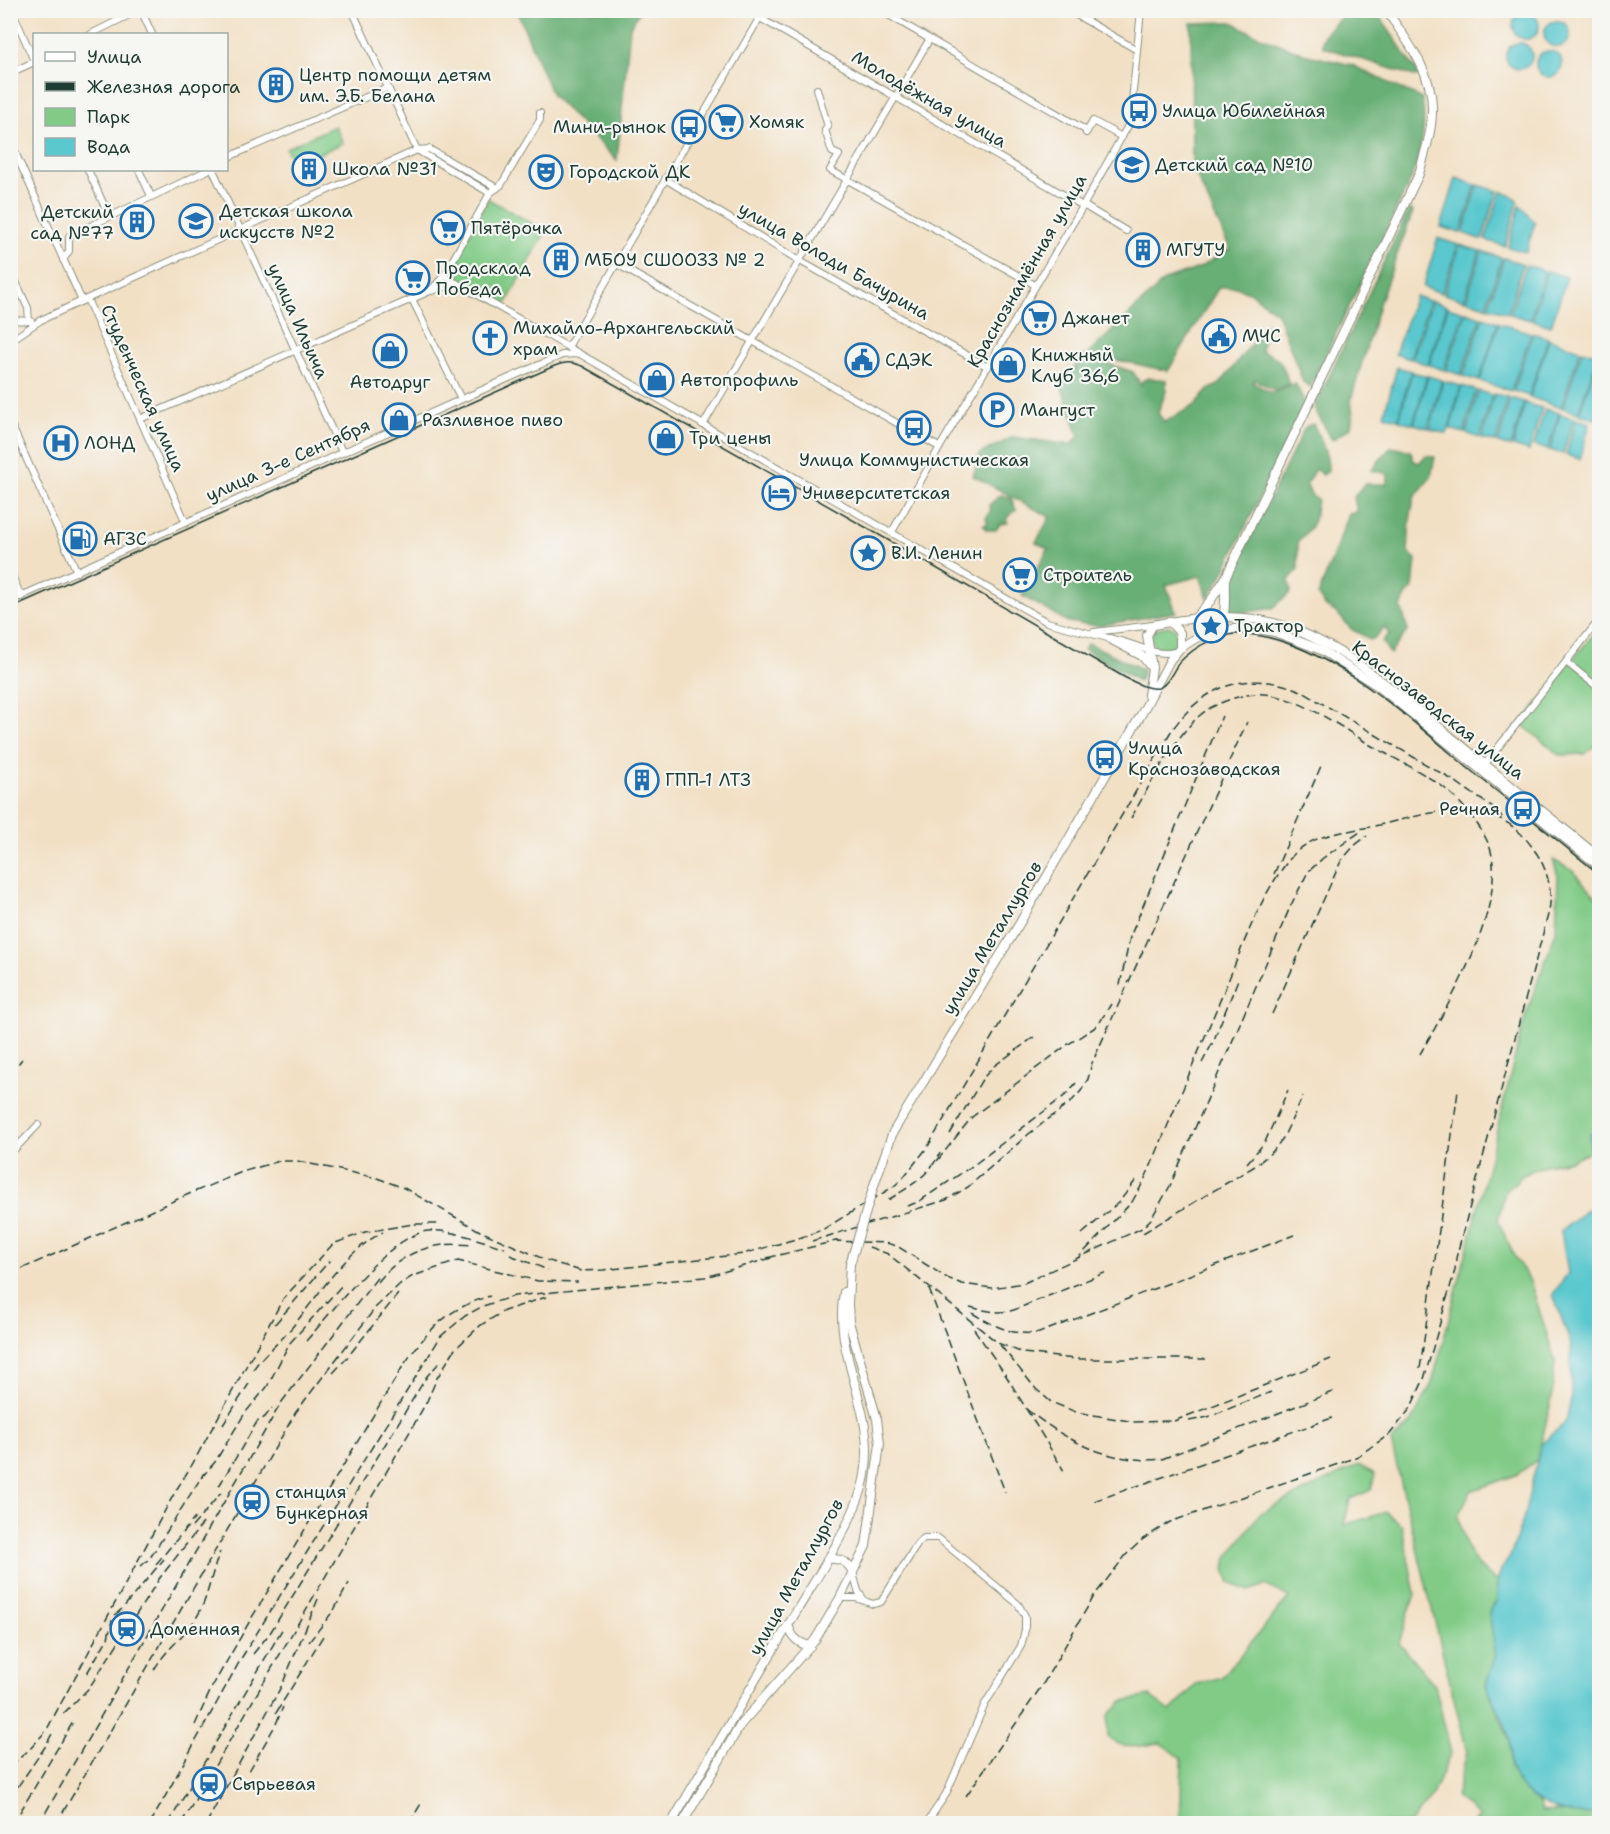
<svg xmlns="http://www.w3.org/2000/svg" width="1610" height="1834" font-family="'Shantell Sans',sans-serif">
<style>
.green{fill:#81cb87;stroke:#50845e;stroke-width:1.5}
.forest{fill:#68af74;stroke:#447654;stroke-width:1.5}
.water{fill:#5ac8ce;stroke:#3c8281;stroke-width:1.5}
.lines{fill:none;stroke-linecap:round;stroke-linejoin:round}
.minor-casing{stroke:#888e7c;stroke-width:8}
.major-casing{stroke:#888e7c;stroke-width:10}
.minor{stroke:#fff;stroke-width:6}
.major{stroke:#fff;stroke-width:8}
.tram{stroke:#1f3d34;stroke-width:1.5}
.rail{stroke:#1f3d34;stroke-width:1.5;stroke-dasharray:9 4.5;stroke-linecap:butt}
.major-bridge-casing{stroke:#888e7c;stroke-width:10;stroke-linecap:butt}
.major-bridge{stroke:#fff;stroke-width:8}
.labels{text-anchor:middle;stroke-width:4.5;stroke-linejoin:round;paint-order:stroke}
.poi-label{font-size:18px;fill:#1f3d34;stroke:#f6f6f2;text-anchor:start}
.street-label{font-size:18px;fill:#1f3d34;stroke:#f6f6f2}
</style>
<rect width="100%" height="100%" fill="#f6f6f2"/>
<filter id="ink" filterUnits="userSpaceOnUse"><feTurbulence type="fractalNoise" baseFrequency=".0167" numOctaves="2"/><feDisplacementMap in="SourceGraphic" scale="12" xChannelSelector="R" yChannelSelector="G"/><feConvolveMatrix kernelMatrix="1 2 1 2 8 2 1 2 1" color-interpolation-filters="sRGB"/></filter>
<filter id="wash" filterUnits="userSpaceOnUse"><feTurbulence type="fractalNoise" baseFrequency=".008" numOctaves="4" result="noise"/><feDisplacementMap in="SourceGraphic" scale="24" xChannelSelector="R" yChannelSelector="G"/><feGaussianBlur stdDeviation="1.35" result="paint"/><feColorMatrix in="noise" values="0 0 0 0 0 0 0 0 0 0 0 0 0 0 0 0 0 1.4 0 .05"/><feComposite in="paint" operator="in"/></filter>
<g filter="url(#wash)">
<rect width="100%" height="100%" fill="#f2e0c5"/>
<g class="green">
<polygon points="335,126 343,143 294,165 286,148"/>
<polygon points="488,199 546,231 505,306 447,275"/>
<path d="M1168 626 1175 629 1178 642 1169 649 1156 648 1151 640C1152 629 1158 628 1168 626Z"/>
<polygon points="1599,627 1599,742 1585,754 1560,755 1521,724"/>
<path d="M1553 860 1572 870 1599 900V1130L1589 1135 1591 1151 1571 1160 1545 1165 1523 1175 1505 1192 1498 1220 1514 1256 1530 1281 1555 1360 1552 1398 1537 1460 1516 1475 1471 1491 1458 1516C1466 1548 1469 1561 1497 1582V1601L1489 1612 1496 1655 1486 1685 1510 1741V1768L1522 1787 1539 1803 1542 1812C1563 1809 1580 1817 1599 1812V1823H1473L1480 1817 1456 1797 1467 1752 1391 1442 1411 1423 1432 1383 1470 1239 1524 1020 1556 931 1558 876Z"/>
<path d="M1358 1465 1375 1474 1371 1490 1350 1499 1344 1525 1386 1512 1402 1526 1415 1594 1399 1643 1435 1685 1451 1753 1431 1797 1410 1823H1180L1182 1758 1160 1743C1141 1746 1124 1752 1108 1737V1715L1123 1701 1150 1696 1170 1711 1197 1684 1222 1677 1289 1597 1265 1585 1249 1591 1230 1583 1225 1569 1227 1558 1260 1513Z"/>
</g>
<g class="forest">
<polygon points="517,11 640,11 630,27 617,160 552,95"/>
<path d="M1339 11H1376L1418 73 1417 77 1323 47C1318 33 1334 27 1341 17Z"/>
<path d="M1232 22 1254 34 1307 55 1352 65 1422 99C1427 126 1421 150 1413 175L1310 387 1303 382 1277 313 1249 292 1236 287H1219L1168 371 1088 354 1165 280 1199 268 1230 249 1192 166 1191 23Z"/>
<polygon points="1409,209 1413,211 1380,301 1351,400 1353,414 1351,427 1332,440 1314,408"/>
<path d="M1267 324 1261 351C1283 359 1282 363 1289 384L1274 390 1255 380 1253 383 1272 393 1295 383 1305 403 1222 576 1208 598 1200 576 1166 585 1176 612 1098 626 1068 622 1022 596 1048 549 1036 542 1050 517 973 476 980 454 1013 437 1071 445 1079 436 1062 388 1082 355 1133 372 1141 385 1142 381 1148 378 1166 380V391L1158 413 1164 422 1194 406 1208 390 1220 384Z"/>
<path d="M1313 424C1320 437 1329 456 1328 471L1323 475 1315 469 1306 484 1312 496 1318 500C1314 507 1316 513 1314 520 1311 529 1304 535 1298 542V570L1289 580 1291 592 1273 608 1236 614 1230 611 1228 593 1231 578 1305 427Z"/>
<polygon points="1391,447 1411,451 1413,460 1419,463 1426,455 1435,457 1431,477 1414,498 1410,520 1408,552 1416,559 1413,588 1406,596 1401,607 1408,630 1390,654 1382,641 1389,634 1384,627 1376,637 1371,640 1351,629 1337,613 1326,607 1318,596 1349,514 1357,512 1354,497 1364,484 1387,484 1388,474 1371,470"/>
<polygon points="1001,495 1011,498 1016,510 1006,519 1008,523 1000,524 996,530 987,530 983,526 988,523 986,518 991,510 989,505"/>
<polygon points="1088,643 1142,669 1143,672 1140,680 1138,681 1084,649"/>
</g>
<g class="water">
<circle cx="1526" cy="26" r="13"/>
<circle cx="1557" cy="34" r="13"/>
<circle cx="1519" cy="56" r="13"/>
<circle cx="1549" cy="64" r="13"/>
<polygon points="1456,178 1476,185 1461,233 1441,227"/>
<polygon points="1478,185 1498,191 1482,240 1463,233"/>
<polygon points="1501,191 1514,197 1518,202 1505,246 1485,240"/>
<polygon points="1520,205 1535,223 1526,252 1508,247"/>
<polygon points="1438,238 1458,245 1442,293 1423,287"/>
<polygon points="1460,245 1480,251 1464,300 1444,294"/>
<polygon points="1482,251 1502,258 1486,306 1466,300"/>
<polygon points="1504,258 1523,264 1508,313 1488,307"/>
<polygon points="1526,265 1545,271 1530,320 1510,314"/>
<polygon points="1547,271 1567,277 1551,326 1532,320"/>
<polygon points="1415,296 1430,301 1410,359 1395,354"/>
<polygon points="1432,301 1447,306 1428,365 1412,359"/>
<polygon points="1448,307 1464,312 1444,370 1429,365"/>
<polygon points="1466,312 1481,317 1461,375 1446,370"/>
<polygon points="1483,317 1498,322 1479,381 1463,376"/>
<polygon points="1499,323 1531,333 1511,391 1480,381"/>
<polygon points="1533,333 1548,338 1529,396 1513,391"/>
<polygon points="1549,339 1580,350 1561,408 1530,397"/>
<polygon points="1582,350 1598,355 1578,413 1563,408"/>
<polygon points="1599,356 1599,404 1595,419 1579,414"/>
<polygon points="1397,367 1411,371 1398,419 1384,415"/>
<polygon points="1412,372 1427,376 1413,424 1399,420"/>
<polygon points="1428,376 1442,380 1428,428 1414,424"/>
<polygon points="1443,381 1461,386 1447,434 1430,429"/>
<polygon points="1462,386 1476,390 1464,433 1450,429"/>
<polygon points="1478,391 1492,395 1480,438 1466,433"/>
<polygon points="1494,394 1508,397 1496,442 1482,439"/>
<polygon points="1510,398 1524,402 1511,447 1498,443"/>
<polygon points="1525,403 1542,408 1529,451 1513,446"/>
<polygon points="1545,409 1559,413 1548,450 1534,445"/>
<polygon points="1560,414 1574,418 1563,454 1550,450"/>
<polygon points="1576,419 1590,423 1580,459 1566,455"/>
<polygon points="1599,1130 1599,1183 1592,1165 1589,1135"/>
<path d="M1599 1204 1600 1812C1566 1820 1524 1803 1511 1769 1508 1760 1511 1750 1510 1741 1506 1722 1495 1703 1486 1685L1496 1655 1489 1612 1497 1601V1582L1502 1568 1510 1557 1524 1516 1541 1445 1566 1421 1571 1399V1345L1553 1294 1568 1273 1561 1231 1584 1212Z"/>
</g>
</g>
<g filter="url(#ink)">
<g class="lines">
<defs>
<g id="minor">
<polyline points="12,10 34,61"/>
<polyline points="141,10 152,34"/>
<polyline points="352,10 417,150 490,193"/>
<polyline points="880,10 1087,131"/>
<polyline points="1068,10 1137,50"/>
<polyline points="760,18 1083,206"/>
<polyline points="91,34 139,10"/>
<polyline points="10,73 34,62"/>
<polyline points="817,89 828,127 825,130 832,152 839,155 830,170 1035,285"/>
<polyline points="1086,133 1093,121 1122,137"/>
<polyline points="10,141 82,301"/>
<polyline points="226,158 387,88"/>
<polyline points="88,170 109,216"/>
<polyline points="139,170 151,196"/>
<polyline points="213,170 342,452"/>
<polyline points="665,179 800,261 988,367"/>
<polyline points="1083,205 1126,231"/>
<polyline points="63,260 69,251 69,236 208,170"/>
<polyline points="615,263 939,447"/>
<polyline points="10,269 28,308 29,321"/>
<path d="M444 276 1047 622C1072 629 1096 635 1120 641 1140 646 1154 656 1175 652"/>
<polyline points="432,291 456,283"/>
<polyline points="87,299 186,523"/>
<polyline points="412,299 461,399"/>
<polyline points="10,320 31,321"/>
<polyline points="10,341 41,320 82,301 417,150 429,149 497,188"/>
<polyline points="568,347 764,10"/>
<polyline points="140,419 430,291 444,276 490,193 501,185 540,120 540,113"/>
<polyline points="10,422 77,572"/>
<polyline points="703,425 929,40"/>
<polyline points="892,532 941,445 1083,206 1130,122 1141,10"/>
<polyline points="10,571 21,597"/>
<polyline points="10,601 516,375 562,355 576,354"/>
<polyline points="1094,632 1153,625"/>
<polyline points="1566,662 1600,689"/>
<polyline points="1485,764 1600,619"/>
<polyline points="10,1154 38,1125"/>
<polyline points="853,1573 858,1591 864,1600"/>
<polyline points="840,1598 856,1598 873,1604 881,1602 918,1543 924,1538 938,1538 1018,1604 1025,1616 1025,1630 1021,1646 985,1704 946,1794 926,1824"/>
</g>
<g id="major">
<path d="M1195 618 1211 600 1225 579 1419 174C1425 152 1433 129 1432 106 1432 71 1405 38 1386 10"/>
<polyline points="1169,621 1180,633 1180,648"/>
<path d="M1213 631C1229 621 1224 597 1225 581"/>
<polyline points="1110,639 1142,656 1150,666"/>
<path d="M1148 695 1152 668 1147 635 1153 625C1196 616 1242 612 1284 626 1348 647 1399 695 1451 737 1500 777 1550 817 1600 858"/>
<polyline points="875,1182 893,1132 1018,926 1142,713 1170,660 1180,648 1198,637 1233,629 1253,628 1275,632 1321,650 1379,687 1600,867"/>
<path d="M827 1559C839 1558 848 1561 853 1573"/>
<path d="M788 1625C792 1637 797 1643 810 1646"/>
<path d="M671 1824C712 1753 754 1682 796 1612 818 1575 858 1516 865 1475 877 1409 832 1356 844 1292"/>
<polyline points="682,1824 741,1724 815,1640 840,1598 866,1546 880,1444 877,1419 849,1322 848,1304 850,1264"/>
</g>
</defs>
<use href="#minor" class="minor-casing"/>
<use href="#major" class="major-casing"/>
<use href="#minor" class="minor"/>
<use href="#major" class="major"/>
<path class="tram" d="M10 608 552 367C564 362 570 361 582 366L888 540 1124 677C1133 681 1147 690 1158 688 1167 686 1173 671 1178 664 1195 645 1221 632 1247 634 1326 641 1410 719 1469 769 1513 804 1556 839 1600 875"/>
<g class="rail">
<path d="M1131 818C1150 786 1181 721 1214 706 1231 698 1252 691 1271 695 1306 701 1342 728 1372 746 1395 759 1421 771 1443 787 1461 801 1489 834 1492 856 1502 915 1449 1004 1420 1054"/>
<polyline points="1274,874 1321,766"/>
<polyline points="1120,985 1130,937 1222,716"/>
<polyline points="1272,1014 1341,861 1354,846 1367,836"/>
<polyline points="1202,1063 1213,1042 1239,977"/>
<polyline points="10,1074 22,1059"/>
<polyline points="950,1134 983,1078 994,1066 1037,1035"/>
<polyline points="937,1161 972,1117 1067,1045 1094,1028 1100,1022 1111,1004"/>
<polyline points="1247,1163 1265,1142 1288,1090"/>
<path d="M888 1200C909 1187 929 1176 940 1153"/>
<polyline points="907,1206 918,1202 975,1164 1067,1094 1076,1083"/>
<polyline points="1143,1233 1255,1166 1273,1151 1283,1138 1303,1096"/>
<polyline points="1082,1234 1119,1202 1136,1180"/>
<polyline points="812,1241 946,1200 968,1187 1030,1133 1071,1102 1081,1091 1088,1079 1092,1063 1116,1010 1247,722"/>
<polyline points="869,1247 888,1254 998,1343 1023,1353 1075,1359 1206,1359"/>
<polyline points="510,1255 548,1270"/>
<polyline points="767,1258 836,1241 886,1243 897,1246 947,1278 962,1284 992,1288 1024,1283 1142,1228 1151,1219 1170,1186 1291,905 1308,872 1323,858 1360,832"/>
<path d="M10 1274 189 1194 242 1172 279 1161H297L377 1178 404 1188 480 1231 546 1260 581 1271 603 1270 743 1254 799 1238 822 1230 893 1187 902 1179 927 1148 1170 733C1202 685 1248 669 1301 691L1456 782 1496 810 1502 817"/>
<path d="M378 1282C402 1251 434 1241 473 1245"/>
<polyline points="929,1289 1005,1492"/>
<path d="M970 1307C986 1311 998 1314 1014 1310L1107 1272"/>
<path d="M972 1313C994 1326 1013 1336 1039 1333L1294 1235"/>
<polyline points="275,1324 330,1260"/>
<polyline points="974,1329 1005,1374 1064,1471"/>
<path d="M306 1341C333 1311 388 1236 428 1231 450 1229 483 1241 505 1248"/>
<polyline points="1000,1345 1036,1389 1051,1402 1076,1412 1135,1422 1174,1421 1331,1359"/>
<polyline points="1420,1369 1458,1091"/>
<path d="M253 1370C262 1355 276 1346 287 1333 318 1298 341 1254 383 1232"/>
<polyline points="333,1373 346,1359 398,1294"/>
<path d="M1026 1409C1067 1441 1109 1464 1162 1459L1337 1390"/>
<polyline points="1189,1421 1208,1417 1271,1392"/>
<polyline points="223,1425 250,1382"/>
<polyline points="201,1478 215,1462 245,1413 267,1387 289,1344 343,1284"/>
<polyline points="219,1486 257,1422 265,1417 272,1408"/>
<polyline points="1094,1501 1332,1418"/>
<polyline points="192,1527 221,1493"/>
<polyline points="156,1564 195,1518"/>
<polyline points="141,1566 150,1558 204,1473"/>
<polyline points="115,1615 122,1609 164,1559"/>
<polyline points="309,1642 334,1610 349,1583"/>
<polyline points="253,1654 270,1633 427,1376 440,1362"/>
<path d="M154 1670C165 1650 185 1636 198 1615 209 1595 211 1573 220 1552"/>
<polyline points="87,1673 108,1638 112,1620"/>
<polyline points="276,1713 323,1636"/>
<polyline points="63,1714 89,1688 159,1579 203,1523"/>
<path d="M195 1725 212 1687 251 1619 403 1366C428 1330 446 1309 490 1296"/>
<polyline points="10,1766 29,1750 46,1731 175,1492 193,1463 283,1299 333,1244 365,1232 413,1224 440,1224"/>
<polyline points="249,1771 276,1724 283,1707"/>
<path d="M966 1796 1043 1684 1094 1596 1126 1555 1143 1539 1170 1522 1341 1463 1358 1456 1390 1434 1410 1409 1424 1379 1455 1270 1456 1258 1549 911C1553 890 1547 868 1535 851 1492 787 1431 814 1370 827 1345 832 1313 834 1294 854 1264 888 1248 933 1231 974 1212 1020 1192 1067 1173 1113 1162 1138 1153 1164 1140 1188L1132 1202 1078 1258"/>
<polyline points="10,1798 45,1747 54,1730"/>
<polyline points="13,1824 73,1722"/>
<polyline points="39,1824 281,1403 380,1274"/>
<polyline points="56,1824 296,1412 376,1307 400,1284 413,1276 458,1261 538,1281 578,1282"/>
<polyline points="150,1824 242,1657 441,1336 465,1316 483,1306 514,1296 705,1277 775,1257"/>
<polyline points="168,1824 283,1628"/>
<polyline points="181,1824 412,1428 427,1401 437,1378 455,1349 481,1325 504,1311 546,1297"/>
<polyline points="206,1824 282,1685 318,1599"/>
<polyline points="409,1824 422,1802"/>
</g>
<defs>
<polyline id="major-bridge" points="850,1264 875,1182"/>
</defs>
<use href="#major-bridge" class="major-bridge-casing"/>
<use href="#major-bridge" class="major-bridge"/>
</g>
</g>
<defs>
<symbol id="building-ring" viewBox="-11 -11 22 22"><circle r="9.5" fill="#f6f6f2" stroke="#1f6fb2" stroke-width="1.5"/><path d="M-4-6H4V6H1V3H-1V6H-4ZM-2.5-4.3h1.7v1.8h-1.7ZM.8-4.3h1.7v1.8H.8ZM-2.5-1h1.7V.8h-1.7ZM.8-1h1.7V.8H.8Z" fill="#1f6fb2"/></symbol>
<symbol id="bus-ring" viewBox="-11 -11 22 22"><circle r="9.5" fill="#f6f6f2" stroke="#1f6fb2" stroke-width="1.5"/><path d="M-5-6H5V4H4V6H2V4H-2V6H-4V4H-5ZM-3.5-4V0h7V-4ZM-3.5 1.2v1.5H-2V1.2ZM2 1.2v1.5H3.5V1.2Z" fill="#1f6fb2"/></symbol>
<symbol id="supermarket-ring" viewBox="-11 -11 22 22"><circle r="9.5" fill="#f6f6f2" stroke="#1f6fb2" stroke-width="1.5"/><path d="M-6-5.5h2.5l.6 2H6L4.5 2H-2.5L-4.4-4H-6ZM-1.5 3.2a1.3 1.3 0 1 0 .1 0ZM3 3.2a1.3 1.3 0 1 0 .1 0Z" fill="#1f6fb2"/></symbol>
<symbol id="school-ring" viewBox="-11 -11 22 22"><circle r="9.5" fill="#f6f6f2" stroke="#1f6fb2" stroke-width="1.5"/><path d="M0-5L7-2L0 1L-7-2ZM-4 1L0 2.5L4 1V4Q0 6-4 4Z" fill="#1f6fb2"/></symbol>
<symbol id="theatre-ring" viewBox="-11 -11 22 22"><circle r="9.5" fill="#f6f6f2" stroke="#1f6fb2" stroke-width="1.5"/><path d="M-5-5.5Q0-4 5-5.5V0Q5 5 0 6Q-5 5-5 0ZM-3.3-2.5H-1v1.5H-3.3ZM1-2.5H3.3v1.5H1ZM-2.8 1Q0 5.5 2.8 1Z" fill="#1f6fb2"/></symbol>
<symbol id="civic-ring" viewBox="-11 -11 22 22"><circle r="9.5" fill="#f6f6f2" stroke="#1f6fb2" stroke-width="1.5"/><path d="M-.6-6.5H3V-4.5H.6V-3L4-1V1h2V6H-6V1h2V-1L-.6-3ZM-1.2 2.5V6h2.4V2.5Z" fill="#1f6fb2"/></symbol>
<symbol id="church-ring" viewBox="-11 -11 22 22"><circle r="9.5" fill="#f6f6f2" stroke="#1f6fb2" stroke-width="1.5"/><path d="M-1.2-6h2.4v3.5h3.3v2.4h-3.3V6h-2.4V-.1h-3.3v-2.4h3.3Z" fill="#1f6fb2"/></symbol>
<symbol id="shop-ring" viewBox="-11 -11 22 22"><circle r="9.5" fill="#f6f6f2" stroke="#1f6fb2" stroke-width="1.5"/><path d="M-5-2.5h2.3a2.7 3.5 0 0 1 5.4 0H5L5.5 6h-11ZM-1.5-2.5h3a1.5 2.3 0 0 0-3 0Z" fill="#1f6fb2"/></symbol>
<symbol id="parking-ring" viewBox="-11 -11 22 22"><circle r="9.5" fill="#f6f6f2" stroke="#1f6fb2" stroke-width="1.5"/><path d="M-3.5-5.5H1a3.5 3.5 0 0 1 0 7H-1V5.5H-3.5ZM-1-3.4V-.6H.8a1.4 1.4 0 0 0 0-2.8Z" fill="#1f6fb2"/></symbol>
<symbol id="hospital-ring" viewBox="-11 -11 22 22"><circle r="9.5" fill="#f6f6f2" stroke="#1f6fb2" stroke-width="1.5"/><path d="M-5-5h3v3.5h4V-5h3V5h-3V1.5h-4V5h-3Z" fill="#1f6fb2"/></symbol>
<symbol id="hotel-ring" viewBox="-11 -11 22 22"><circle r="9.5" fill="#f6f6f2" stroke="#1f6fb2" stroke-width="1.5"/><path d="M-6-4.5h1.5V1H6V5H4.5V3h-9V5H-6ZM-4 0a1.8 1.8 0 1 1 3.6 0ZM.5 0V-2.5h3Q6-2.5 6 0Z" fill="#1f6fb2"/></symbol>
<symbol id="fuel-ring" viewBox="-11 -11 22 22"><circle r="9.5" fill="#f6f6f2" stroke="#1f6fb2" stroke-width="1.5"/><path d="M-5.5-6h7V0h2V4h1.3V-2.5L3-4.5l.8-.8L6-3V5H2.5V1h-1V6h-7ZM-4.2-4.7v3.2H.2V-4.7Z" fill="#1f6fb2"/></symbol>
<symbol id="sight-ring" viewBox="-11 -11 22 22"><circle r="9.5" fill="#f6f6f2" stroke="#1f6fb2" stroke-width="1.5"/><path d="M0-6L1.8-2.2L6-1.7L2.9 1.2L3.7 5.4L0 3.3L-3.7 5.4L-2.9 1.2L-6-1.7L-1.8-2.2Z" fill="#1f6fb2"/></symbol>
<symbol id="station-ring" viewBox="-11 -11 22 22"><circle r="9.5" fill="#f6f6f2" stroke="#1f6fb2" stroke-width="1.5"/><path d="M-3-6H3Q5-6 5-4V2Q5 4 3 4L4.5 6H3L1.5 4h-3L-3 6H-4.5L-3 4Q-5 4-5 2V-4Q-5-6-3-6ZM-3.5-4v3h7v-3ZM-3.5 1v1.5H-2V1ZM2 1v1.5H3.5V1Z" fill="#1f6fb2"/></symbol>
</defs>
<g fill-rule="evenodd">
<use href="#building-ring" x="257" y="66" width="38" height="38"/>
<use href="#bus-ring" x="1120" y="92" width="38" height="38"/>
<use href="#supermarket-ring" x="707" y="103" width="38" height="38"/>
<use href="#bus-ring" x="670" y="108" width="38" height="38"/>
<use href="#school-ring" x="1113" y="146" width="38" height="38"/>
<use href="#building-ring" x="290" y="150" width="38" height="38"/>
<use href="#theatre-ring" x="527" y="153" width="38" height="38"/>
<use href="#school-ring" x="177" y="202" width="38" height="38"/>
<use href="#building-ring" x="118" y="203" width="38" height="38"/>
<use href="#supermarket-ring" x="429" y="209" width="38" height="38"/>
<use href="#building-ring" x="1124" y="231" width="38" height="38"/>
<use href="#building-ring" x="542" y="241" width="38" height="38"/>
<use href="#supermarket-ring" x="394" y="259" width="38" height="38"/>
<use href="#supermarket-ring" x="1020" y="299" width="38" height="38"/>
<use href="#civic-ring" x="1200" y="317" width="38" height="38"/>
<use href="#church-ring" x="471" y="319" width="38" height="38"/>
<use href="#shop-ring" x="371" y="332" width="38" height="38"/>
<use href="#civic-ring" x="843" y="341" width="38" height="38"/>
<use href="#shop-ring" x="989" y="346" width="38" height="38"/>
<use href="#shop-ring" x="638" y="361" width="38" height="38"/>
<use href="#parking-ring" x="978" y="391" width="38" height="38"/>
<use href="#shop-ring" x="380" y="401" width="38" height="38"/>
<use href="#bus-ring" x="895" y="409" width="38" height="38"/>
<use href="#shop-ring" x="647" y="419" width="38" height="38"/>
<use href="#hospital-ring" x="42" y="424" width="38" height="38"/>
<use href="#hotel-ring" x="760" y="474" width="38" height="38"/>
<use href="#fuel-ring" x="61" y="520" width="38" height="38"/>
<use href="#sight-ring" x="849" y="534" width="38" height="38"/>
<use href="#supermarket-ring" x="1001" y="556" width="38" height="38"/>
<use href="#sight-ring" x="1192" y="607" width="38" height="38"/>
<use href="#bus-ring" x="1086" y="739" width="38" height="38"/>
<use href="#building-ring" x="623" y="761" width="38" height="38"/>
<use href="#bus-ring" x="1504" y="790" width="38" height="38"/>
<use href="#station-ring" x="233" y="1483" width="38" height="38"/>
<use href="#station-ring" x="108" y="1610" width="38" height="38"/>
<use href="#station-ring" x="190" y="1765" width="38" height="38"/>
</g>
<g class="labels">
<g class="poi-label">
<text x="299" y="81">Центр помощи детям<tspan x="299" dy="21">им. Э.Б. Белана</tspan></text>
<text x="1162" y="117">Улица Юбилейная</text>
<text x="749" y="128">Хомяк</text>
<text x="666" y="133" text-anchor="end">Мини-рынок</text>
<text x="1155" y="171">Детский сад №10</text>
<text x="332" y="175">Школа №31</text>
<text x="569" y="178">Городской ДК</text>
<text x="219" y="217">Детская школа<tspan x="219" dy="21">искусств №2</tspan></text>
<text x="114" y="218" text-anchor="end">Детский<tspan x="114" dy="21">сад №77</tspan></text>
<text x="471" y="234">Пятёрочка</text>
<text x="1166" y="256">МГУТУ</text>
<text x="584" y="266">МБОУ СШООЗЗ № 2</text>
<text x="436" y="274">Продсклад<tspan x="436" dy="21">Победа</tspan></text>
<text x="1062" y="324">Джанет</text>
<text x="513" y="334">Михайло-Архангельский<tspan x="513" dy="21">храм</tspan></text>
<text x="1242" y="342">МЧС</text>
<text x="1031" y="361">Книжный<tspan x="1031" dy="21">Клуб 36,6</tspan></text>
<text x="885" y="366">СДЭК</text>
<text x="680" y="386">Автопрофиль</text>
<text x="390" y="388" text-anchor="middle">Автодруг</text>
<text x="1020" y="416">Мангуст</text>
<text x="422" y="426">Разливное пиво</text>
<text x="689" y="444">Три цены</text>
<text x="84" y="449">ЛОНД</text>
<text x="914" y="466" text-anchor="middle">Улица Коммунистическая</text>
<text x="802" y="499">Университетская</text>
<text x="103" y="545">АГЗС</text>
<text x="891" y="559">В.И. Ленин</text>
<text x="1043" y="581">Строитель</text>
<text x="1234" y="632">Трактор</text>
<text x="1128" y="754">Улица<tspan x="1128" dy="21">Краснозаводская</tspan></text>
<text x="665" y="786">ГПП-1 ЛТЗ</text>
<text x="1500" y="815" text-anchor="end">Речная</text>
<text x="275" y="1498">станция<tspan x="275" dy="21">Бункерная</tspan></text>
<text x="150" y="1635">Доменная</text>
<text x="232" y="1790">Сырьевая</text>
</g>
<g class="street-label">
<text transform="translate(929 99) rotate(30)" y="6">Молодёжная улица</text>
<text transform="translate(834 261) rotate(30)" y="6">улица Володи Бачурина</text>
<text transform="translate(1027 271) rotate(-60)" y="6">Краснознамённая улица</text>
<text transform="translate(298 321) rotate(66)" y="6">улица Ильича</text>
<text transform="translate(143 388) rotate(66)" y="6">Студенческая улица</text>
<text transform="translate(288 460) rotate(-24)" y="6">улица 3-е Сентября</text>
<text transform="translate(1438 710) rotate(38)" y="6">Краснозаводская улица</text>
<text transform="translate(992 938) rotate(-59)" y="6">улица Металлургов</text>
<text transform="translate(796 1577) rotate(-61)" y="6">улица Металлургов</text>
</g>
</g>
<rect width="1610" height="1834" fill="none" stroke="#f6f6f2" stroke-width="36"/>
<rect x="33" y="33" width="195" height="138" fill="#f6f6f2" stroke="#a0aca6" stroke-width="1.5"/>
<rect x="45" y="52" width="30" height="9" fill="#ffffff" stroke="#a0aca6" stroke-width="1.5"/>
<text x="87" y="63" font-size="18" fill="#1f3d34">Улица</text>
<rect x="45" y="82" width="30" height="9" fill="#1f3d34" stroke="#a0aca6" stroke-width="1.5"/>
<text x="87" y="93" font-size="18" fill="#1f3d34">Железная дорога</text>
<rect x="45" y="108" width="30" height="18" fill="#81cb87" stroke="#a0aca6" stroke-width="1.5"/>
<text x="87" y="123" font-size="18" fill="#1f3d34">Парк</text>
<rect x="45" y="138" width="30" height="18" fill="#5ac8ce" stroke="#a0aca6" stroke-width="1.5"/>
<text x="87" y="153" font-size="18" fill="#1f3d34">Вода</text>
</svg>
